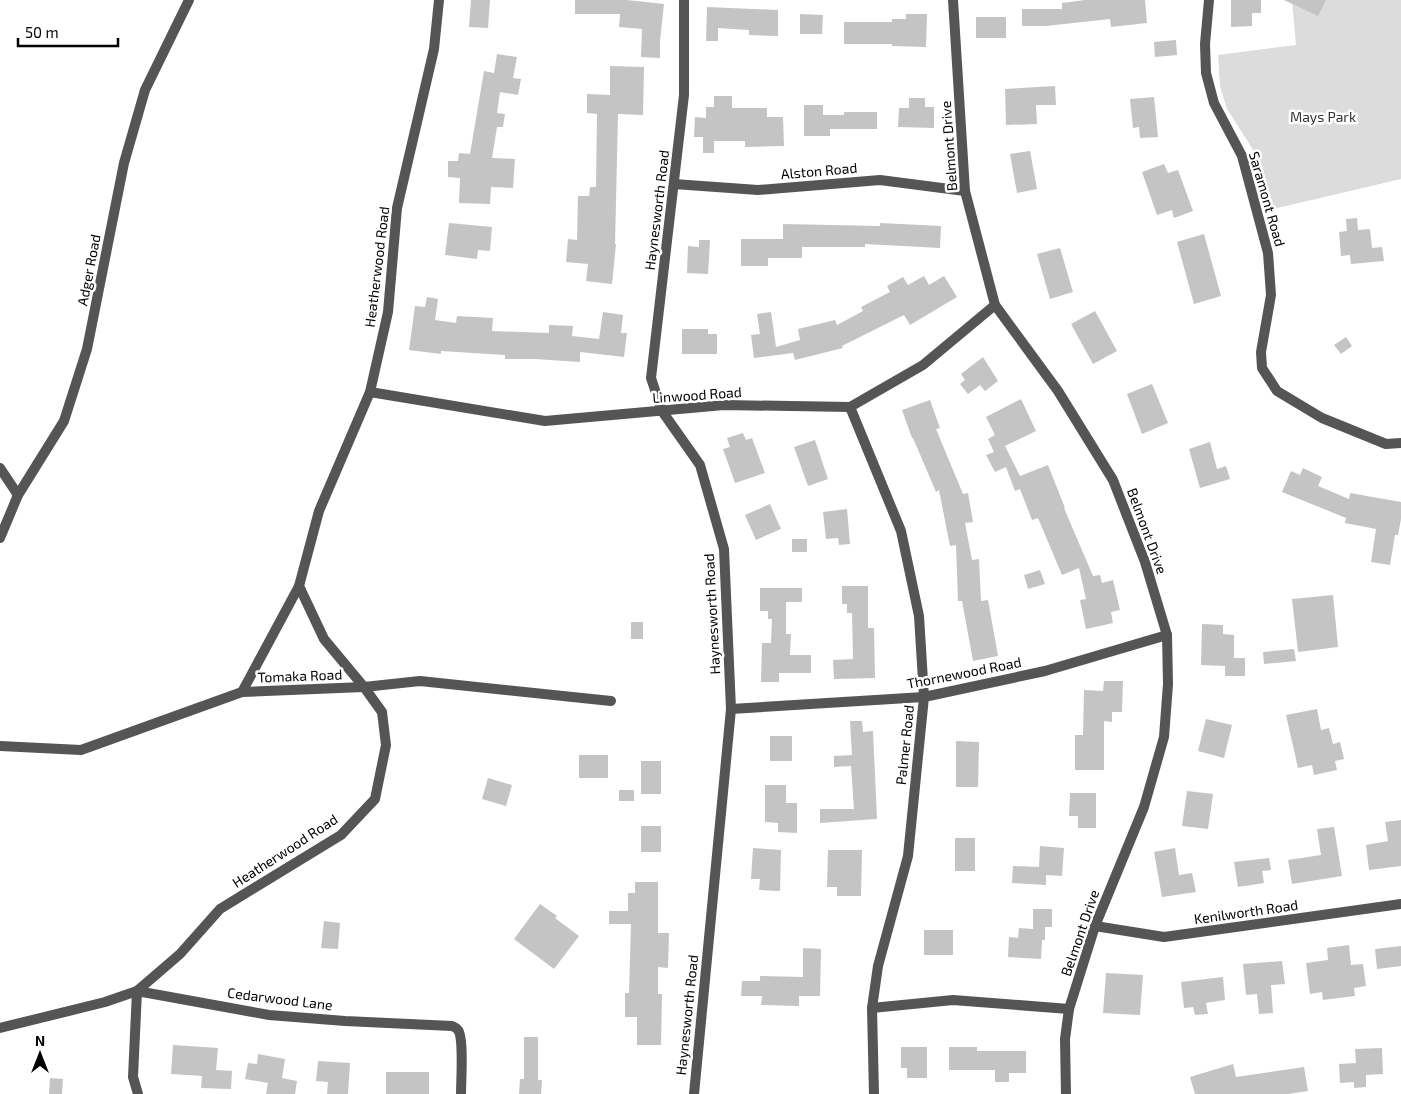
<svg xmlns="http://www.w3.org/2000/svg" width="1401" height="1094" font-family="'Exo 2',sans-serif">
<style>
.green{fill:#dcdcdc}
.building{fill:#c4c4c4}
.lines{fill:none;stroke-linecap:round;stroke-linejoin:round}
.street{stroke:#555;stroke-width:10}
.labels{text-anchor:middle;stroke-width:5;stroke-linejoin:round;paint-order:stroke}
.park-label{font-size:14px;fill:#333;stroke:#fff}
.street-label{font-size:14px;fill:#000;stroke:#fff}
</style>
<rect width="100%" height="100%" fill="#fff"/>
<polygon class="green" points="1292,0 1401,0 1401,179 1269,210 1257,156 1227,109 1220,86 1218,55 1296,45"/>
<g class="building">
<polygon points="471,0 490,0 488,28 469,27"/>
<polygon points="575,0 627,0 664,4 660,41 660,58 641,57 642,29 619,27 620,14 575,14"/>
<polygon points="1085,0 1145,0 1147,23 1111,27 1110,19 1046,26 1022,26 1022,9 1062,9 1062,3"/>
<polygon points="1231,0 1261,0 1261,13 1252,13 1252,26 1231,27"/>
<polygon points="1284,0 1326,0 1318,16"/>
<polygon points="707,7 778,10 778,36 749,35 749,30 718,28 718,41 706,41"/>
<polygon points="800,14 823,15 822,34 800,34"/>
<polygon points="906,14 927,14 926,47 892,46 892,44 844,44 844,22 892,22 892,19 906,19"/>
<rect x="976" y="17" width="30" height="21"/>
<polygon points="1176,40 1177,55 1155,57 1154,42"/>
<polygon points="497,54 517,57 513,78 521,79 518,95 500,92 497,113 505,114 503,127 497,127 492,158 515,159 513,188 491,187 490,204 459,203 460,178 448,177 448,161 458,161 459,153 470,154 484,71 494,73"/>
<polygon points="610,66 644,67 643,115 618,114 615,244 616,244 612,284 586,281 588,264 566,262 568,239 577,240 578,196 589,196 590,187 596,187 597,114 587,113 587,94 610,95"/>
<polygon points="1055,86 1056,105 1036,105 1037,124 1006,125 1005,89"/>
<polygon points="714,96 732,96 732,108 767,108 767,117 783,117 784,146 745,147 745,141 714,141 714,153 703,153 703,137 694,137 695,117 706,118 706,107 714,107"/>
<polygon points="1154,97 1158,137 1140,138 1139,127 1133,128 1130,99"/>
<polygon points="909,98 925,98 925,107 934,107 934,128 898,127 899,108 909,108"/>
<polygon points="804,105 823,105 823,115 844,115 844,112 877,112 877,129 830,129 830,136 804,136"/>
<polygon points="1030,151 1037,189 1017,193 1010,154"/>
<polygon points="1164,164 1168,173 1178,170 1193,211 1174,218 1172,210 1157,215 1142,172"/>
<polygon points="1357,218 1358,230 1370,229 1372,248 1382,247 1384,261 1351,264 1350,255 1341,256 1339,232 1347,231 1346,219"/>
<polygon points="449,223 492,227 490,251 478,250 477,259 445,255"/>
<polygon points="880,223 941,226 940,248 865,244 865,247 802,247 802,258 768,258 768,266 741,266 741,239 783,239 783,224 880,226"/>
<polygon points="1204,234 1221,296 1194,304 1177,242"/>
<polygon points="699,240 710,240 708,274 687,273 688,246 699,247"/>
<polygon points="1060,248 1073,292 1050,299 1037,254"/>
<polygon points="924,276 929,285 944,276 957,297 910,325 904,315 842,346 843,348 795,360 793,353 754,358 751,335 760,334 757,314 771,312 776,347 800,340 798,329 835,320 837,325 863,311 861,307 890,292 887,286 903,277 908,285"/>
<polygon points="427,297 438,299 435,320 456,323 457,316 493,318 492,331 549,333 549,325 573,326 572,336 599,339 603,312 623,315 621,333 627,333 624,357 580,352 580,362 535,359 505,359 505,355 441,351 441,354 409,350 415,306 425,307"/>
<polygon points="1095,311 1117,351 1093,364 1071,324"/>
<polygon points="682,329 708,329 708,334 717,334 717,354 682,354"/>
<polygon points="1346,337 1352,346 1341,354 1334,345"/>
<polygon points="983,357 998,381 985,391 980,385 968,394 960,384 965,380 961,374"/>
<polygon points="1152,384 1168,423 1142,434 1127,394"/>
<polygon points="1021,399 1036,431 1005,446 1020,476 1048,465 1065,508 1064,508 1093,576 1100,575 1102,583 1113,580 1120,610 1111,612 1113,623 1086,629 1080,600 1086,599 1079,568 1062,575 1038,518 1032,520 1020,489 1015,491 1006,467 995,472 986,455 994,452 988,439 995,435 986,417"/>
<polygon points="930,400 940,428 936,429 963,494 968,493 973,522 965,523 972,560 979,559 981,601 988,600 998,656 973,661 962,601 958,601 956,545 950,546 939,490 936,492 913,438 912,438 902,410"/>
<polygon points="743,433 746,440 752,438 765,473 735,483 723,449 730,447 727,438"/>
<polygon points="815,440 828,479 808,486 794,447"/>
<polygon points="1210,442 1217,469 1226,466 1230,479 1200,488 1189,449"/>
<polygon points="1303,468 1322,477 1318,486 1349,499 1350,493 1401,502 1401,519 1398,535 1395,535 1390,565 1371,562 1376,529 1345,523 1346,518 1282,492 1291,471 1300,475"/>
<polygon points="770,504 781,529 756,540 745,515"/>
<polygon points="847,509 850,544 839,545 838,538 826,539 823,512"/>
<rect x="792" y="539" width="15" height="13"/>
<polygon points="1040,570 1045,584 1028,589 1024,575"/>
<polygon points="842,586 868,586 868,628 874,628 875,678 834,679 833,660 853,659 852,613 847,613 847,604 842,604"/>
<polygon points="760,588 802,588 802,602 786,602 786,634 791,634 790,655 811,655 811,673 779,673 779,682 761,682 762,643 771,643 772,619 768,619 768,611 760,611"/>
<polygon points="1333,595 1338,647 1298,652 1292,599"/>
<rect x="631" y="622" width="12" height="17"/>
<polygon points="1202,624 1223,625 1223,634 1234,635 1234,658 1245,658 1245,676 1225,676 1225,666 1201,665"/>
<polygon points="1294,649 1296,661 1264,664 1263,652"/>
<polygon points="1104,681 1123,681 1122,712 1112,712 1112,722 1104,721 1104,770 1075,770 1075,735 1083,735 1084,690 1103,691"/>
<polygon points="1317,709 1321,730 1329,728 1333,744 1340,742 1344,759 1335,761 1337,770 1314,775 1312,765 1298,768 1286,715"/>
<polygon points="1206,719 1232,725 1224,758 1198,751"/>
<polygon points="850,721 862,721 863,732 873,731 877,819 820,823 820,809 854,809 851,766 834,767 834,756 852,755"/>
<rect x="770" y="736" width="22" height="25"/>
<polygon points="956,741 979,742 978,787 956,787"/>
<rect x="579" y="755" width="29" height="23"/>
<rect x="641" y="761" width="20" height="33"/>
<polygon points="488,778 512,785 506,806 482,799"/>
<polygon points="765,785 786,785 786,803 797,803 797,833 778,832 778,823 765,822"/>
<rect x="619" y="790" width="15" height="11"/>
<polygon points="1187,791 1213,794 1208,829 1182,826"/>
<polygon points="1070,793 1096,793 1096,828 1078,828 1078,816 1069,816"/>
<polygon points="1401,820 1401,866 1369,870 1366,845 1388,841 1385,822"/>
<rect x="641" y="826" width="20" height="26"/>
<polygon points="1334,827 1342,876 1292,884 1288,860 1321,855 1317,829"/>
<rect x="955" y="838" width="20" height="33"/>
<polygon points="1040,846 1064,848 1062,876 1046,875 1046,885 1012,883 1013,866 1039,867"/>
<polygon points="753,848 781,850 780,891 759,890 760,879 751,879"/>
<polygon points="1175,848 1179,875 1192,873 1196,892 1162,897 1154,852"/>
<polygon points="828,850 862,850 861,896 837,896 837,887 827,887"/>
<polygon points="1269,858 1271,870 1262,871 1264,883 1238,887 1234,862"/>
<polygon points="635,882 658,882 658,933 669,933 668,968 658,967 658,994 662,994 661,1045 637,1045 637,1017 625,1017 625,993 629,993 631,924 609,924 609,911 628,911 628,893 635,893"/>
<polygon points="540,904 557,916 555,918 579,936 554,969 514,939"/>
<polygon points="1033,909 1052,909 1052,927 1045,927 1045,940 1042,940 1041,959 1008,957 1009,937 1018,938 1019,928 1033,929"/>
<polygon points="324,921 340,923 338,949 321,948"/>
<rect x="924" y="930" width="29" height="25"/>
<polygon points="1349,945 1351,965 1363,964 1366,986 1354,988 1355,996 1323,1000 1322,992 1310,994 1306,963 1328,960 1327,948"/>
<polygon points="1401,946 1401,966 1377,969 1375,949"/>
<polygon points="803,948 821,949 820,996 799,996 799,1006 761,1005 762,996 741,996 742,981 760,981 760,976 803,977"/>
<polygon points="1282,961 1285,984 1271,985 1273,1013 1259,1014 1257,994 1246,995 1243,964"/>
<polygon points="1106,973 1143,975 1140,1015 1103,1013"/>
<polygon points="1223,977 1225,1000 1206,1003 1208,1014 1195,1015 1193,1007 1184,1008 1181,982"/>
<polygon points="524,1037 538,1037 538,1080 542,1080 541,1094 519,1094 520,1079 524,1079"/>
<polygon points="173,1045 218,1048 216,1070 232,1071 231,1089 201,1088 202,1076 171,1074"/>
<polygon points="901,1047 927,1047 927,1078 907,1078 907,1068 901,1068"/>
<polygon points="949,1047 977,1047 977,1051 1026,1051 1026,1073 1009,1073 1009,1082 995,1082 995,1070 949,1070"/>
<polygon points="1382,1048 1383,1074 1366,1075 1366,1087 1354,1088 1354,1082 1340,1083 1339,1064 1356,1063 1355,1049"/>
<polygon points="258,1054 285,1059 282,1078 297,1081 295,1094 266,1094 268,1083 245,1079 248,1063 257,1064"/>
<polygon points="318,1061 350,1063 348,1094 327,1094 328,1082 316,1081"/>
<polygon points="1233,1064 1236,1077 1304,1067 1308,1091 1288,1094 1195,1094 1190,1077"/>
<rect x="386" y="1072" width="43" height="22"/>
<polygon points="50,1078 63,1079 62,1094 49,1094"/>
</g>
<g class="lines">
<g class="street">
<polyline points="684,0 684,95 651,378 662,411 700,465 724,549 731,709 694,1094"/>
<polyline points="953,0 965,191 995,305 1058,391 1113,480 1145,562 1167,635 1168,684 1164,737 1144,807 1095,926 1069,1009 1065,1039 1066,1094"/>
<polyline points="1209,0 1205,44 1206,73 1214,103 1242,156 1268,253 1271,295 1261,352 1262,368 1277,391 1322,418 1386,444 1401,443"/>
<polyline points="674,184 758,190 880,180 965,191"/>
<polyline points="370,392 545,421 724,405 850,407 923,365 995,305"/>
<polyline points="850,407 901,531 919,616 924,697 908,856 878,966 872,1008 874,1094"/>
<polyline points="0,468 18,495"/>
<polyline points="0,538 18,495 64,421 87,349 124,163 145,90 189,0"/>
<polyline points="242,692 299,586 319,511 370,392 388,312 397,208 434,49 439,0"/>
<polyline points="731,709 924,697 1045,671 1167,635"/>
<polyline points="0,746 81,750 242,692 364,687 420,681 611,701"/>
<polyline points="1095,926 1164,937 1401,904"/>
<polyline points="872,1008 953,1000 1069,1009"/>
<polyline points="0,1028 105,1002 137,991 180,954 220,909 341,835 375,799 386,745 382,712 364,687 324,639 299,586"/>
<path d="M138 1094 133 1077 137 991 269 1015 345 1021 452 1026C454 1027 456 1027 458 1030 464 1038 461 1082 461 1094"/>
</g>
</g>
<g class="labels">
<g class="park-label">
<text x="1323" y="122">Mays Park</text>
</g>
<g class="street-label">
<text transform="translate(949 146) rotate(-94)" y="5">Belmont Drive</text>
<text transform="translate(819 171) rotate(-5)" y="5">Alston Road</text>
<text transform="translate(1267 199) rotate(74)" y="5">Saramont Road</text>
<text transform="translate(657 210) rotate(-83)" y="5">Haynesworth Road</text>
<text transform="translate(377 267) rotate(-83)" y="5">Heatherwood Road</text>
<text transform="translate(89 270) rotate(-79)" y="5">Adger Road</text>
<text transform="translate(697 395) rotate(-4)" y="5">Linwood Road</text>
<text transform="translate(1147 531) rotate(70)" y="5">Belmont Drive</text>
<text transform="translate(712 614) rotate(-93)" y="5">Haynesworth Road</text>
<text transform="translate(964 673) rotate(-11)" y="5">Thornewood Road</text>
<text transform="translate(300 676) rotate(-2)" y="5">Tomaka Road</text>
<text transform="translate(905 745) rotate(-84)" y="5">Palmer Road</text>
<text transform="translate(285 851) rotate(-33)" y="5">Heatherwood Road</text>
<text transform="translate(1246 912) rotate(-8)" y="5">Kenilworth Road</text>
<text transform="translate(1080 933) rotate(-71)" y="5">Belmont Drive</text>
<text transform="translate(280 999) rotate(7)" y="5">Cedarwood Lane</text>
<text transform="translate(687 1015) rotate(-84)" y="5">Haynesworth Road</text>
</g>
</g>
<g transform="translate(40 1054)" stroke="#ffffff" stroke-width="4" paint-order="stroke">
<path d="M0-4L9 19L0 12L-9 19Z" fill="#000000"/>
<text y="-8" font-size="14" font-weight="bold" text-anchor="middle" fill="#000000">N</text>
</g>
<path d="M18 38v8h100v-8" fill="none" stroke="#000000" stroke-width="2.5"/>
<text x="25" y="38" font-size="15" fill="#000000" stroke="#ffffff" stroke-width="4" paint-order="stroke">50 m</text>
</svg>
